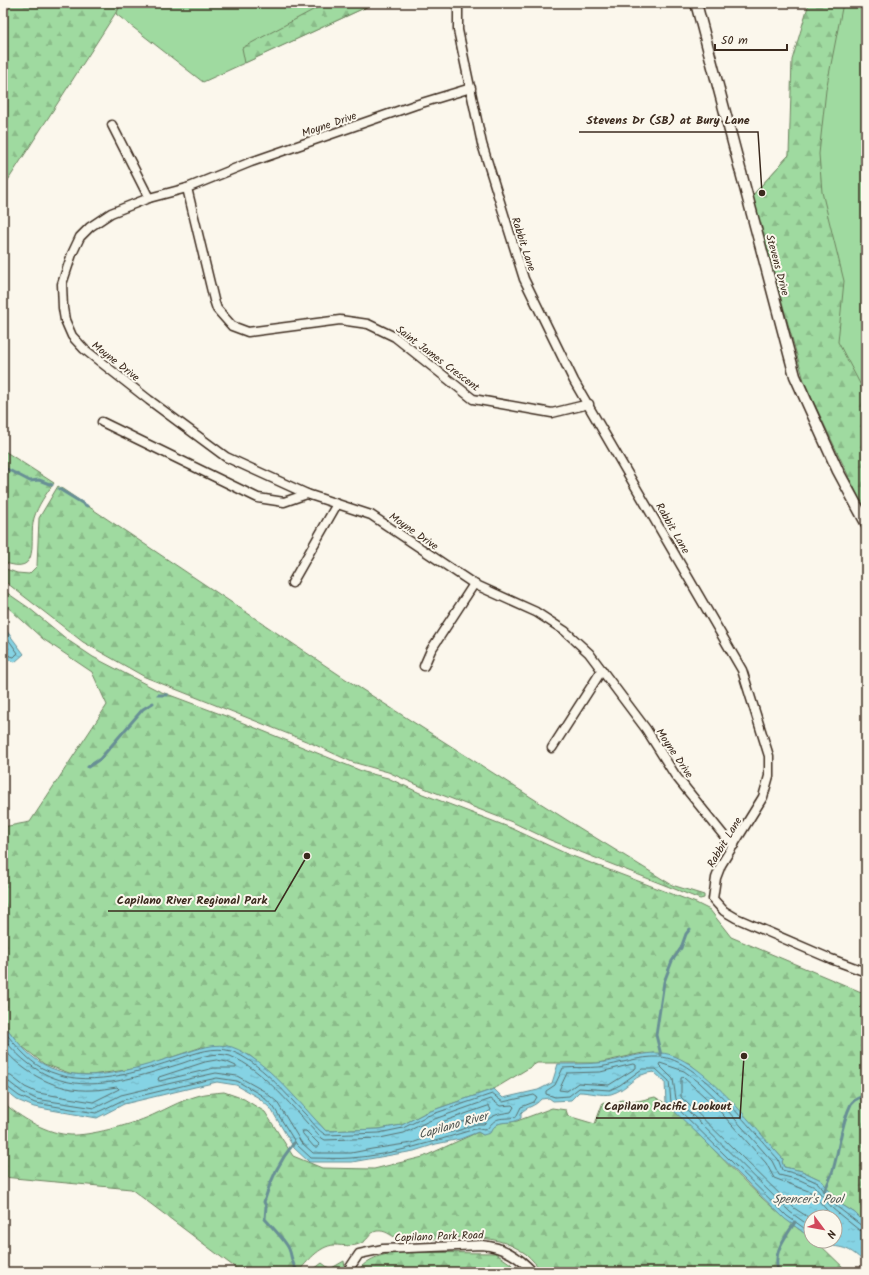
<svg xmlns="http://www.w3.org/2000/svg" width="869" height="1275" font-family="Kalam,sans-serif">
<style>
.green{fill:#9fdaa0;stroke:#6d825f}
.forest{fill:url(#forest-firs);stroke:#6d825f}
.water{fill:url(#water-ripples);stroke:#678f95}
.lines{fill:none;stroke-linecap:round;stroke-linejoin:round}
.shore{stroke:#596e6d;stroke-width:1}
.stream{stroke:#678f95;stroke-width:3}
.minor-casing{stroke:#3b2a1e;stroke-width:11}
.tertiary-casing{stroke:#3b2a1e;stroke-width:13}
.minor{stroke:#fbf7ec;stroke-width:8}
.tertiary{stroke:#fbf7ec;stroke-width:10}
.labels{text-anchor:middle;stroke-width:4;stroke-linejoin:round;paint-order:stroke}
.street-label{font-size:11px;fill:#3b2a1e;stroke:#fbf7ec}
.water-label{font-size:12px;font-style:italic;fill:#4e5450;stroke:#fbf7ec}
.leader{fill:none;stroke:#3b2a1e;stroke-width:1.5}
.callout-dot{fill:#3b2a1e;stroke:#fbf7ec;stroke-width:1.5}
.callout-label{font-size:12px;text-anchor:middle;font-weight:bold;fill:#3b2a1e;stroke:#fbf7ec;stroke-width:4;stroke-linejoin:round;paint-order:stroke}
</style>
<defs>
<pattern id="forest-firs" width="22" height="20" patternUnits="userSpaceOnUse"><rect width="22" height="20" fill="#9fdaa0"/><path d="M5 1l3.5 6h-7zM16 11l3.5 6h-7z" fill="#8abb89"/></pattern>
<pattern id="water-ripples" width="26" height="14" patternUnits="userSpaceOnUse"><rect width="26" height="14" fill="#85d3e4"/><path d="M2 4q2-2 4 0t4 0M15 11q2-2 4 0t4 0" fill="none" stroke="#74b5c3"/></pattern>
</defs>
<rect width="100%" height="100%" fill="#fbf7ec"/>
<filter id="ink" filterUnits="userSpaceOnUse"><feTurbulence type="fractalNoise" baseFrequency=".025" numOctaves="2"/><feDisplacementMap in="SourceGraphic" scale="8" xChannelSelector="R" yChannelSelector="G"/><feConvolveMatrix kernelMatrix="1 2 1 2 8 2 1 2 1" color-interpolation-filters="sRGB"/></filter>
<g filter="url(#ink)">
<g class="green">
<polygon points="122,3 375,3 203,82 116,14"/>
<polygon points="819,3 866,3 866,513 752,196 789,155"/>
</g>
<g class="forest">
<polygon points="3,3 122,3 3,188"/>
<polygon points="326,3 375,3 245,63 242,48"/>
<polygon points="809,3 843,3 826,90 819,154 822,192 844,281 838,342 866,395 866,513 805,384 752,196 789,155 792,60"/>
<path d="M3 450 54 483C46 494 38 505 34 518 28 539 43 577 3 562Z"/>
<polygon points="58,486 344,678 570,822 672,885 704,895 704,898 700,899 550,840 512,822 429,790 388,772 352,762 311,743 145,677 83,642 3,580 3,568 17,573 29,574 37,566 39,518"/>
<polygon points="3,590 29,608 69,641 93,657 159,691 231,718 364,772 388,778 420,793 511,828 567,854 696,903 710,910 731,937 866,994 866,1224 855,1213 839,1203 821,1180 802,1171 784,1167 782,1162 783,1159 726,1096 689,1063 643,1053 598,1063 537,1063 494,1089 425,1113 402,1125 379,1129 326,1131 274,1076 249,1055 202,1047 140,1068 91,1075 72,1074 44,1064 18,1043 3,1023 3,827 30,822 107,705 92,672 43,639 3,603"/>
<path d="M224 1092 244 1099 265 1112 293 1156 322 1168 374 1169 423 1157 478 1132 483 1135 499 1123 517 1121 552 1108 566 1110 568 1116 595 1124 603 1102C611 1105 615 1105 621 1100L638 1101 655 1097C678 1110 696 1131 714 1150 744 1181 775 1213 811 1238V1241L817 1242 848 1272H543C537 1266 532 1259 526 1254 490 1228 453 1241 412 1239 407 1239 401 1239 397 1238 389 1235 386 1230 377 1231 370 1232 369 1239 363 1242 354 1248 344 1245 334 1245 319 1246 307 1262 298 1272H241L131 1189 3 1177V1102C20 1118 48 1134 71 1135 89 1136 129 1125 146 1118 163 1111 179 1101 197 1096 206 1093 215 1093 224 1092Z"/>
<path d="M397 1252 495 1253 511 1264 517 1272H356C370 1257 378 1256 397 1252Z"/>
<polygon points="344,1261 345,1268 341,1272 310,1272 322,1263 330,1269"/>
</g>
<g class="water">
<polygon points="3,626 24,654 15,662 3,658"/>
<path d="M3 1023C14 1038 27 1055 43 1064 84 1088 141 1067 182 1054 198 1049 215 1042 232 1047 266 1059 301 1105 326 1131L379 1129 402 1125 425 1113 494 1089 503 1098 538 1090 552 1083 558 1064C571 1064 585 1064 598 1063 619 1061 639 1052 661 1053 700 1055 756 1130 783 1159L782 1162 784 1167 802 1171 821 1180 839 1203 855 1213 866 1224V1264C844 1241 840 1251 816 1241H835V1217H811V1238L785 1219 666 1103 665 1082 654 1072C634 1073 629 1089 611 1094 602 1096 589 1092 579 1092L571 1100 553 1101 549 1098 541 1099C535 1107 527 1106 521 1113V1118C509 1127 499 1116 490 1133L483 1135 478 1132 460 1139 436 1144 414 1151 352 1162H309L294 1148 271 1109 259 1098 236 1085 217 1082 195 1087 124 1104 97 1118 34 1107 17 1100 3 1089Z"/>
</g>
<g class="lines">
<g class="shore">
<polyline points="3,632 18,653 14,657 3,654"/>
<path d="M3 1030C14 1043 27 1060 42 1068 86 1091 137 1072 181 1058 196 1053 214 1046 231 1051 260 1062 284 1092 305 1114 311 1120 318 1131 326 1135L379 1133 403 1128 427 1116 492 1094 503 1102 534 1095 537 1097 534 1102 521 1107 516 1117C499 1120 498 1115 487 1129 482 1131 480 1128 475 1129 435 1141 393 1155 351 1158 338 1159 324 1158 311 1158L297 1145 273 1106 261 1095 237 1081 217 1078 194 1083 123 1100 96 1113 35 1103 19 1096 7 1087 3 1086"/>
<path d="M3 1038C56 1105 112 1085 183 1063 197 1058 214 1051 230 1056 264 1069 295 1111 320 1137L325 1140 380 1138 404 1133 429 1121 491 1099 500 1106 512 1105 514 1107 511 1112C499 1114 492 1114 484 1124H476L457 1131 434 1135 412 1143 372 1149 351 1153H313L301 1142 277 1102 264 1091 237 1076 216 1073 193 1078 121 1095 95 1108 36 1099 22 1092 9 1082 3 1081"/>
<path d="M3 1048C24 1074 58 1092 92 1090 100 1090 109 1088 117 1087L119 1089 93 1102 38 1093 25 1087 11 1076 3 1075"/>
<polygon points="217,1060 227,1062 236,1066 236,1068 214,1068 160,1081 158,1080 159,1077 205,1062"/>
<polygon points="634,1064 636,1065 636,1068 609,1085 578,1083 567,1091 559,1090 567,1073 600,1072"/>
<polygon points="489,1106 491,1110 481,1117 438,1128 436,1127 437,1124"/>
<polygon points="303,1131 306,1131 319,1144 318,1147 314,1147 303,1134"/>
<polyline points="811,1219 794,1208 681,1097 681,1078 683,1077 715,1106 766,1163 774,1178 811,1192 833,1217"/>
<polyline points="811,1227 790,1212 676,1099 673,1079 659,1065 660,1063 684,1071 699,1082 720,1102 772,1161 779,1175 800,1180 815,1187 833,1209 859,1230 866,1231"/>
<path d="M811 1233 787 1216 671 1102 669 1081 656 1069H642L620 1085 610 1090 579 1088 569 1096 555 1097 546 1094V1091L555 1085 563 1068C575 1067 588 1068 599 1067 620 1064 639 1056 660 1057 697 1058 753 1132 778 1159L782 1170 801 1175 818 1183 836 1206 862 1226H866"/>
</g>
<g class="stream">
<polyline points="3,467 30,481 39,480 52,485"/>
<polyline points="59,489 87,506"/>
<polyline points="158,695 167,695"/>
<polyline points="88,767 100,759 143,709 153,703"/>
<polyline points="661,1055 656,1035 664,982 672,961 681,948 686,934 690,929"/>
<path d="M294 1143C280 1160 270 1181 264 1202L266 1206 265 1219C271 1226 286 1241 289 1249 292 1256 291 1263 297 1270"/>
<path d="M824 1191C840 1164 837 1132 851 1104 855 1098 861 1098 866 1094"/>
<path d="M778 1272C773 1250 784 1240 795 1222"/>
</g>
<defs>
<g id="minor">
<polyline points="458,3 458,30 482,144 524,279 574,381 742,670 769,756 769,776 763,797 721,865 716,878 713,899 724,911 736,918 831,959 866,972"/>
<polyline points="471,88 415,105 251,162 187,188 149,198 111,213 90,227 80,237 72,254 62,284 63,308 65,320 72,336 84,349 149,400 226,457 307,494 371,515 474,584 536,612 565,631 589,653 646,729 675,775 725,837 734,845"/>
<polyline points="112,125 149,198"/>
<polyline points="187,188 214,300 217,309 232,326 248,332 340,320 368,324 395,337 473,399 552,413 589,404"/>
<polyline points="102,422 258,498 284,502 307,494"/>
<polyline points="292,583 337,504"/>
<polyline points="424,666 431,650 474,584"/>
<polyline points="552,748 602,670"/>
<path d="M347 1272 359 1254 383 1249 482 1245C504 1247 519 1257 533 1272"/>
</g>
<polyline id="tertiary" points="696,3 795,376 838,471 866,523"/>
</defs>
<use href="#minor" class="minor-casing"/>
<use href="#tertiary" class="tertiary-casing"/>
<use href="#minor" class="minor"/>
<use href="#tertiary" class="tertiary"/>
</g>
</g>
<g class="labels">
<g class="street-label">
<text transform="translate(329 124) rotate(-19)" y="4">Moyne Drive</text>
<text transform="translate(524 244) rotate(72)" y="4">Rabbit Lane</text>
<text transform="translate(778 265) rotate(75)" y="4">Stevens Drive</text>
<text transform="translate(438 358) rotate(37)" y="4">Saint James Crescent</text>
<text transform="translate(116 361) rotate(38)" y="4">Moyne Drive</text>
<text transform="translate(673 528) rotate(60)" y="4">Rabbit Lane</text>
<text transform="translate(414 531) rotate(35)" y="4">Moyne Drive</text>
<text transform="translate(675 753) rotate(56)" y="4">Moyne Drive</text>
<text transform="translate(724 842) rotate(-59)" y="4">Rabbit Lane</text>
<text transform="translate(439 1236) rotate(-2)" y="4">Capilano Park Road</text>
</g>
<g class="water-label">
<text transform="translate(453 1125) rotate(-16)" y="4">Capilano River</text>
<text x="808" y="1203">Spencer's Pool</text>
</g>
</g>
<path class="leader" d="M762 193L758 132H579M307 856L275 911H108M744 1056L740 1118H596"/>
<g class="callout-dot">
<circle cx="762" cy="193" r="4"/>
<circle cx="307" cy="856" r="4"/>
<circle cx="744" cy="1056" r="4"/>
</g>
<g class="callout-label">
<text x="668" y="124">Stevens Dr (SB) at Bury Lane</text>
<text x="192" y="904">Capilano River Regional Park</text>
<text x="668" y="1110">Capilano Pacific Lookout</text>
</g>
<rect width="869" height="1275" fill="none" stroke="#fbf7ec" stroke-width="16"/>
<rect x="8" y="8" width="853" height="1259" fill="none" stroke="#3b2a1e" stroke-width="1.5" filter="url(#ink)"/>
<g transform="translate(823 1229) rotate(122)"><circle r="19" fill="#fbf7ec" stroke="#aea59a"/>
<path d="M0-3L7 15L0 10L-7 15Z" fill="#d1495b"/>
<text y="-6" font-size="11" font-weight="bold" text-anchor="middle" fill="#3b2a1e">N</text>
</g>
<path d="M715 44v6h72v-6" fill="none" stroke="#3b2a1e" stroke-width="2"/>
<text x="721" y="44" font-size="12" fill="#3b2a1e" stroke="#fbf7ec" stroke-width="3" paint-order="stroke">50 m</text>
</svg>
